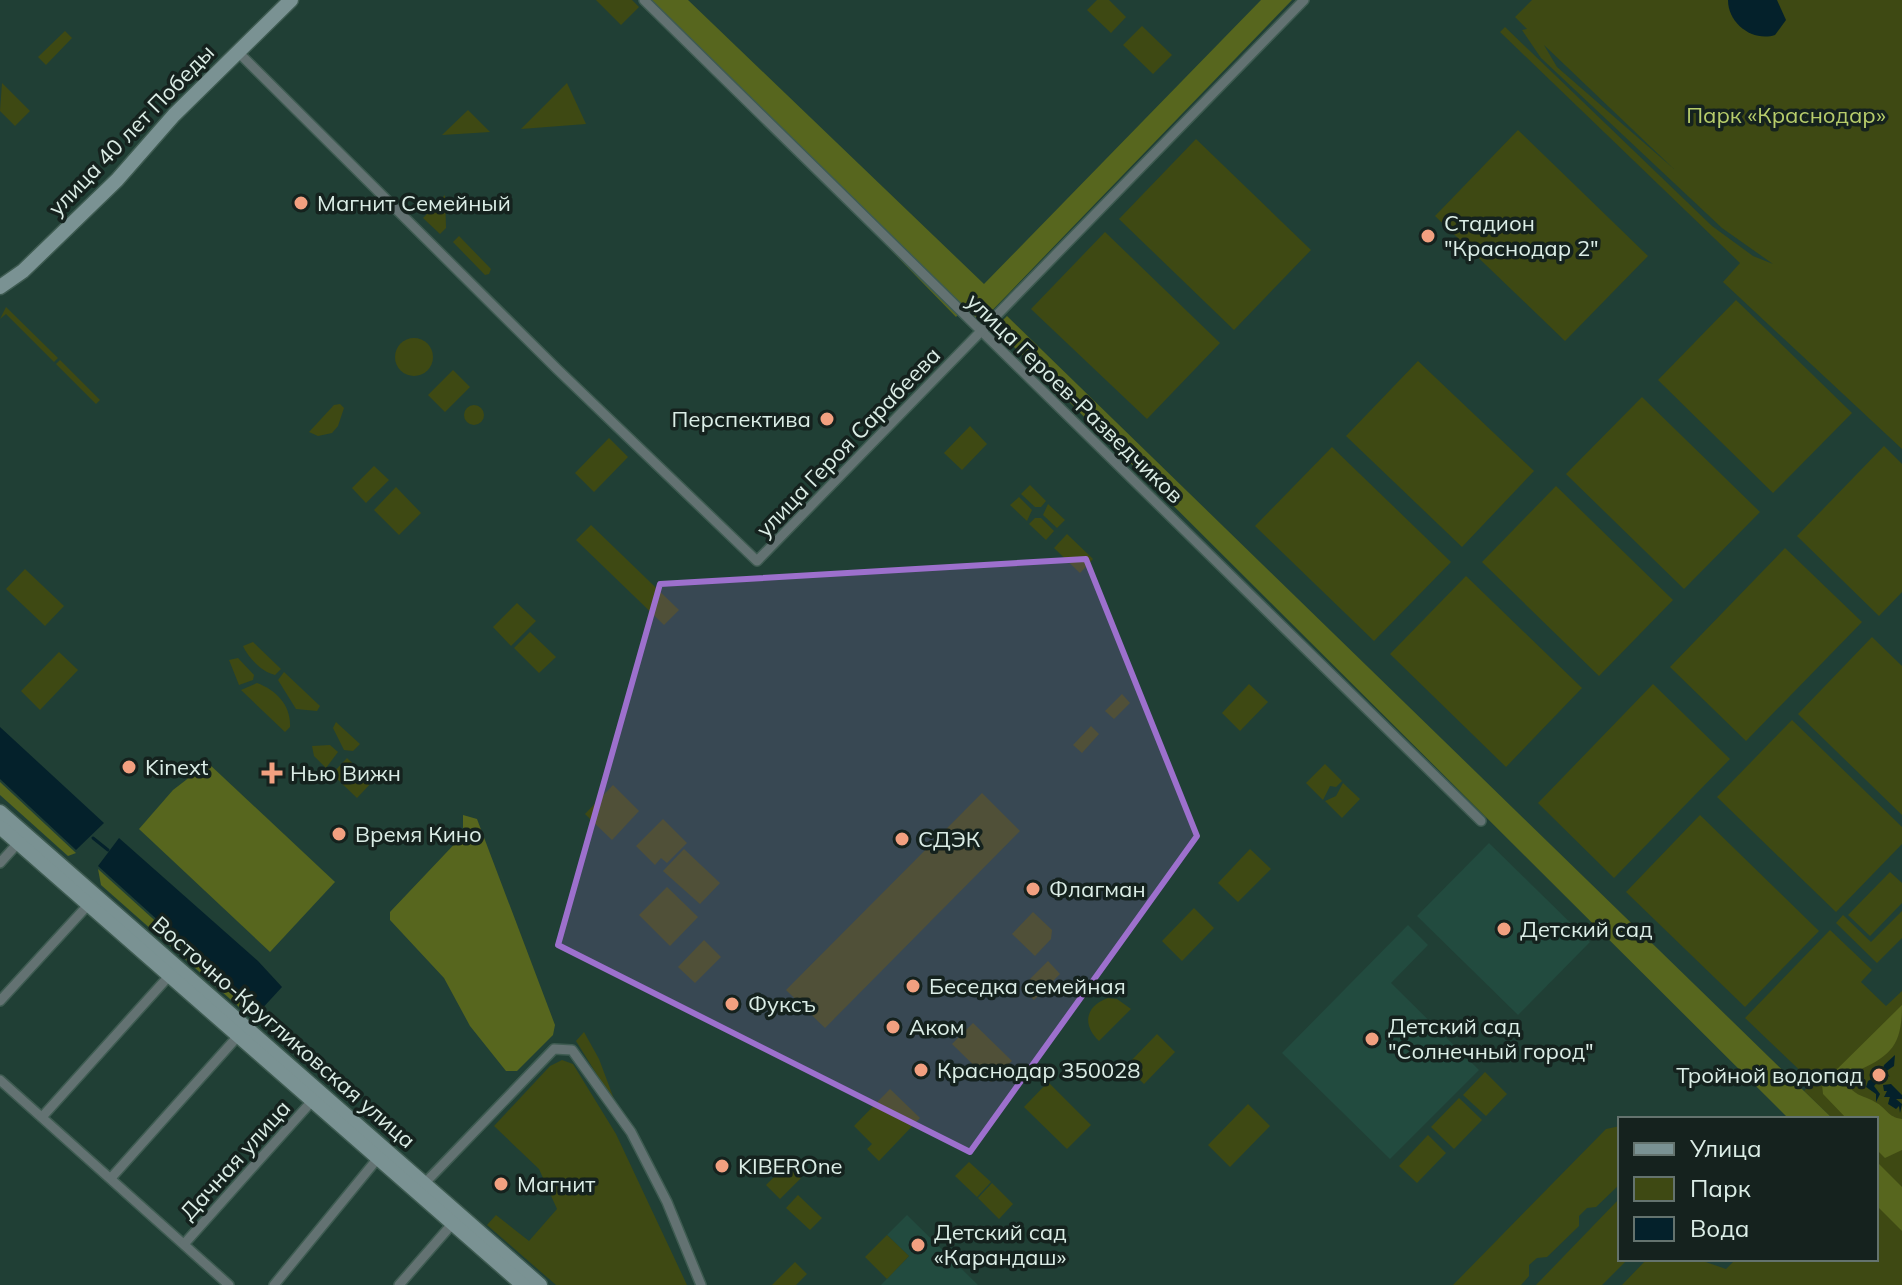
<svg xmlns="http://www.w3.org/2000/svg" width="1902" height="1285" font-family="Mulish,sans-serif">
<style>
.built{fill:#224b3f}
.green{fill:#3e4913;fill-rule:evenodd}
.forest{fill:#57661e}
.water{fill:#04212b}
.lines{fill:none;stroke-linecap:round;stroke-linejoin:round}
.stream{stroke:#04212b;stroke-width:3}
.street-casing{stroke:#3e5b51;stroke-width:12}
.secondary-casing{stroke:#3e5b51;stroke-width:17}
.street{stroke:#637272;stroke-width:9}
.secondary{stroke:#7a9293;stroke-width:14}
.marked{fill:#9d70cd;fill-opacity:0.2;stroke:#9d70cd;stroke-width:6;stroke-linejoin:round}
.poi-dot{fill:#f2a080;stroke:#15221e;stroke-width:3}
.labels{text-anchor:middle;stroke-width:7;stroke-linejoin:round;paint-order:stroke}
.park-label{font-size:22px;fill:#b7cd6b;stroke:#15221e}
.street-label{font-size:22px;fill:#dbede6;stroke:#15221e}
.poi-label{font-size:22px;fill:#dbede6;stroke:#15221e;text-anchor:start}
</style>
<rect width="100%" height="100%" fill="#203f35"/>
<g class="built">
<polygon points="1489,843 1590,942 1518,1015 1417,916"/>
<polygon points="1408,925 1428,945 1391,983 1479,1070 1390,1159 1282,1053"/>
<polygon points="907,1215 978,1285 881,1285 909,1256 887,1235"/>
</g>
<g class="green">
<polygon points="596,0 632,0 639,7 621,25"/>
<polygon points="1097,0 1109,0 1126,17 1111,33 1087,10"/>
<path d="M1532 0H1902V449L1723 282 1740 263 1500 32 1505 27 1712 226 1753 256 1773 264 1722 228 1541 58 1522 30 1527 29 1515 17ZM1544 45 1674 169 1557 67Z"/>
<polygon points="1142,26 1172,55 1153,74 1123,45"/>
<polygon points="65,31 72,38 46,65 38,57"/>
<polygon points="2,83 30,111 15,126 0,111"/>
<polygon points="567,83 586,124 521,129"/>
<polygon points="468,110 490,132 442,135"/>
<polygon points="1518,130 1648,256 1565,341 1435,216"/>
<polygon points="1196,139 1311,250 1234,330 1119,219"/>
<polygon points="445,195 446,228 440,234 423,218"/>
<polygon points="1105,232 1220,343 1147,419 1031,309"/>
<polygon points="459,236 491,269 489,274 485,275 453,242"/>
<polygon points="1736,300 1852,413 1773,493 1658,380"/>
<polygon points="6,307 58,358 54,362 6,314 0,319"/>
<circle cx="414" cy="357" r="19"/>
<polygon points="60,360 100,400 96,404 56,364"/>
<polygon points="1418,361 1534,471 1462,547 1346,436"/>
<polygon points="453,370 470,387 445,412 428,395"/>
<polygon points="1642,397 1760,512 1684,589 1566,474"/>
<polygon points="340,404 344,408 338,426 332,433 318,436 309,432 334,405"/>
<circle cx="474" cy="415" r="10"/>
<polygon points="970,426 987,444 962,470 944,453"/>
<polygon points="609,438 628,457 594,492 575,473"/>
<polygon points="1884,446 1902,464 1902,592 1879,616 1797,536"/>
<polygon points="1332,447 1451,562 1374,641 1255,526"/>
<polygon points="374,466 389,480 366,503 352,488"/>
<polygon points="1030,485 1046,501 1041,507 1035,507 1021,494"/>
<polygon points="1556,486 1673,600 1599,676 1482,562"/>
<polygon points="396,487 421,513 399,535 374,510"/>
<polygon points="1019,497 1032,510 1027,521 1010,505"/>
<polygon points="1048,504 1065,520 1057,528 1043,515"/>
<polygon points="1035,518 1041,518 1054,531 1046,540 1029,524"/>
<polygon points="591,525 679,610 664,625 576,540"/>
<polygon points="1067,534 1093,559 1080,573 1054,548"/>
<polygon points="1785,548 1862,622 1746,741 1670,667"/>
<polygon points="25,569 64,606 45,626 6,589"/>
<polygon points="1466,576 1582,688 1506,767 1390,654"/>
<polygon points="517,603 536,621 511,646 493,627"/>
<polygon points="530,632 556,657 539,673 514,648"/>
<polygon points="1872,637 1902,666 1902,815 1798,714"/>
<path d="M253 642 281 669 275 675C261 672 248 657 243 646Z"/>
<polygon points="59,652 78,670 40,710 21,691"/>
<polygon points="238,658 254,675 253,680 239,685 229,660"/>
<polygon points="284,672 320,706 317,711 296,709 278,680"/>
<path d="M257 683C276 690 291 705 290 727L285 732 241 690Z"/>
<polygon points="1249,684 1268,702 1240,731 1222,713"/>
<polygon points="1653,684 1730,759 1614,878 1538,803"/>
<polygon points="1122,694 1130,703 1114,719 1105,711"/>
<polygon points="1792,720 1902,827 1902,844 1836,912 1717,797"/>
<polygon points="336,722 360,744 353,751 344,750 333,728"/>
<polygon points="1091,726 1099,734 1082,753 1073,745"/>
<polygon points="330,745 338,752 326,768 314,756 312,746"/>
<polygon points="347,758 372,782 357,798 332,774"/>
<polygon points="1325,764 1342,781 1336,787 1330,786 1323,800 1306,783"/>
<polygon points="1343,783 1360,799 1342,818 1325,801 1336,796"/>
<polygon points="613,785 639,811 612,840 585,814"/>
<polygon points="982,793 1020,831 825,1028 786,990"/>
<polygon points="1700,815 1819,931 1745,1007 1626,892"/>
<polygon points="663,819 687,843 667,863 661,858 655,865 636,846"/>
<polygon points="684,849 720,883 700,904 663,871"/>
<polygon points="1250,849 1271,869 1238,902 1218,883"/>
<polygon points="1890,872 1902,883 1902,903 1870,936 1848,915"/>
<polygon points="667,887 698,917 670,946 639,915"/>
<polygon points="1194,908 1214,928 1182,961 1162,941"/>
<polygon points="1902,911 1902,938 1877,963 1836,923 1843,915 1871,942"/>
<polygon points="1033,912 1052,930 1051,939 1035,956 1012,934"/>
<polygon points="1830,930 1872,970 1861,982 1886,1006 1902,991 1902,1285 1622,1285 1647,1259 1697,1259 1726,1269 1736,1259 1876,1259 1876,1119 1833,1119 1804,1091 1812,1082 1745,1018"/>
<polygon points="704,940 721,957 695,983 678,967"/>
<polygon points="1048,961 1060,974 1034,1000 1021,988"/>
<path d="M1108 998 1117 999 1131 1009 1099 1041C1082 1025 1085 1006 1108 998Z"/>
<polygon points="973,1023 1012,1061 991,1082 952,1044"/>
<polygon points="584,1032 599,1059 617,1107 576,1041"/>
<polygon points="1157,1034 1175,1052 1144,1084 1126,1066"/>
<polygon points="562,1060 573,1064 616,1134 687,1285 556,1285 487,1225 496,1215 529,1241 557,1209 539,1169 494,1126 550,1066"/>
<polygon points="1485,1072 1507,1094 1486,1116 1463,1095"/>
<polygon points="1048,1082 1091,1125 1067,1149 1024,1107"/>
<polygon points="890,1089 920,1118 879,1161 867,1149 872,1144 854,1126"/>
<polygon points="1459,1098 1482,1120 1454,1149 1431,1127"/>
<polygon points="1248,1104 1270,1126 1230,1167 1208,1145"/>
<polygon points="1620,1126 1620,1184 1596,1207 1587,1208 1579,1216 1579,1226 1547,1257 1537,1258 1529,1265 1529,1276 1521,1285 1453,1285 1606,1129"/>
<polygon points="1428,1135 1446,1153 1417,1183 1399,1166"/>
<polygon points="969,1162 991,1182 977,1197 955,1176"/>
<polygon points="787,1164 801,1178 780,1199 766,1185"/>
<polygon points="992,1183 1013,1204 999,1219 978,1198"/>
<polygon points="798,1195 822,1218 810,1230 786,1208"/>
<polygon points="1620,1198 1620,1259 1628,1259 1602,1285 1536,1285"/>
<polygon points="887,1235 909,1256 887,1279 865,1257"/>
<polygon points="795,1262 807,1274 796,1285 772,1285"/>
</g>
<g class="forest">
<polygon points="647,0 688,0 984,284 1261,0 1292,0 979,324 963,309 956,317"/>
<polygon points="1007,316 1804,1091 1833,1119 1789,1119 995,328"/>
<polygon points="208,763 335,882 270,952 139,829 173,790"/>
<polygon points="0,782 76,853 68,856 0,795"/>
<polygon points="463,815 477,819 555,1025 553,1035 517,1071 506,1071 470,1026 444,978 390,920 390,912 463,835"/>
<polygon points="98,869 260,1016 255,1021 101,885"/>
<path d="M1902 1005C1902 1046 1891 1056 1855 1072L1852 1090C1860 1097 1867 1097 1875 1102 1887 1108 1887 1117 1902 1119V1150L1885 1158 1876 1149V1119H1847L1823 1094 1822 1084Z"/>
<polygon points="1876,1161 1902,1187 1902,1231 1876,1205"/>
</g>
<g class="water">
<path d="M1728 0H1777L1786 20 1775 35C1753 42 1728 24 1728 0Z"/>
<polygon points="0,727 104,823 76,850 0,779"/>
<polygon points="119,838 258,961 282,987 259,1012 98,866"/>
<polygon points="1895,1055 1894,1066 1885,1072 1890,1077 1885,1074 1874,1086 1880,1094 1876,1102 1876,1094 1866,1087 1868,1081 1882,1073 1884,1065"/>
<polygon points="1891,1084 1902,1095 1902,1099 1896,1099 1902,1104 1900,1113 1899,1106 1896,1109 1888,1104 1892,1089 1891,1097 1884,1097 1887,1091 1884,1091 1883,1085"/>
</g>
<g class="lines">
<polyline class="stream" points="93,838 108,850"/>
<defs>
<g id="street">
<polyline points="644,0 1481,821"/>
<polyline points="238,52 557,369 757,561 1304,0"/>
<polyline points="0,863 18,843"/>
<polyline points="0,1001 88,905"/>
<polyline points="0,1080 229,1285"/>
<polyline points="42,1117 169,976"/>
<polyline points="111,1178 238,1036"/>
<polyline points="424,1184 554,1049 572,1050 631,1132 667,1202 701,1285"/>
<polyline points="185,1243 312,1101"/>
<polyline points="274,1285 378,1158"/>
<polyline points="399,1285 453,1223"/>
</g>
<g id="secondary">
<polyline points="0,287 23,271 117,180 174,115 291,0"/>
<polyline points="0,812 540,1285"/>
<polyline points="0,827 523,1285"/>
</g>
</defs>
<use href="#street" class="street-casing"/>
<use href="#secondary" class="secondary-casing"/>
<use href="#street" class="street"/>
<use href="#secondary" class="secondary"/>
</g>
<path class="marked" d="M1086 559 1197 836 970 1152 558 945 660 584Z"/>
<g class="poi-dot">
<circle cx="301" cy="203" r="8"/>
<circle cx="1428" cy="236" r="8"/>
<circle cx="827" cy="419" r="8"/>
<circle cx="129" cy="767" r="8"/>
<path d="M268 761h8v8h8v8h-8v8h-8v-8h-8v-8h8z"/>
<circle cx="339" cy="834" r="8"/>
<circle cx="902" cy="839" r="8"/>
<circle cx="1033" cy="889" r="8"/>
<circle cx="1504" cy="929" r="8"/>
<circle cx="913" cy="986" r="8"/>
<circle cx="732" cy="1004" r="8"/>
<circle cx="893" cy="1027" r="8"/>
<circle cx="1372" cy="1039" r="8"/>
<circle cx="921" cy="1070" r="8"/>
<circle cx="1879" cy="1075" r="8"/>
<circle cx="722" cy="1166" r="8"/>
<circle cx="501" cy="1184" r="8"/>
<circle cx="918" cy="1245" r="8"/>
</g>
<g class="labels">
<g class="park-label">
<text x="1786" y="123">Парк «Краснодар»</text>
</g>
<g class="street-label">
<text transform="translate(131 130) rotate(-46)" y="8">улица 40 лет Победы</text>
<text transform="translate(1075 398) rotate(44)" y="8">улица Героев-Разведчиков</text>
<text transform="translate(848 442) rotate(-46)" y="8">улица Героя Сарабеева</text>
<text transform="translate(284 1032) rotate(41)" y="8">Восточно-Кругликовская улица</text>
<text transform="translate(235 1160) rotate(-48)" y="8">Дачная улица</text>
</g>
<g class="poi-label">
<text x="317" y="211">Магнит Семейный</text>
<text x="1444" y="231">Стадион<tspan x="1444" dy="25">"Краснодар 2"</tspan></text>
<text x="811" y="427" text-anchor="end">Перспектива</text>
<text x="145" y="775">Kinext</text>
<text x="290" y="781">Нью Вижн</text>
<text x="355" y="842">Время Кино</text>
<text x="918" y="847">СДЭК</text>
<text x="1049" y="897">Флагман</text>
<text x="1520" y="937">Детский сад</text>
<text x="929" y="994">Беседка семейная</text>
<text x="748" y="1012">Фуксъ</text>
<text x="1388" y="1034">Детский сад<tspan x="1388" dy="25">"Солнечный город"</tspan></text>
<text x="909" y="1035">Аком</text>
<text x="937" y="1078">Краснодар 350028</text>
<text x="1863" y="1083" text-anchor="end">Тройной водопад</text>
<text x="738" y="1174">KIBEROne</text>
<text x="517" y="1192">Магнит</text>
<text x="934" y="1240">Детский сад<tspan x="934" dy="25">«Карандаш»</tspan></text>
</g>
</g>
<rect x="1618" y="1117" width="260" height="144" fill="#15221e" stroke="#64736e" stroke-width="2"/>
<rect x="1634" y="1143" width="40" height="12" fill="#7a9293" stroke="#64736e" stroke-width="2"/>
<text x="1690" y="1157" font-size="24" fill="#dbede6">Улица</text>
<rect x="1634" y="1177" width="40" height="24" fill="#3e4913" stroke="#64736e" stroke-width="2"/>
<text x="1690" y="1197" font-size="24" fill="#dbede6">Парк</text>
<rect x="1634" y="1217" width="40" height="24" fill="#04212b" stroke="#64736e" stroke-width="2"/>
<text x="1690" y="1237" font-size="24" fill="#dbede6">Вода</text>
</svg>
